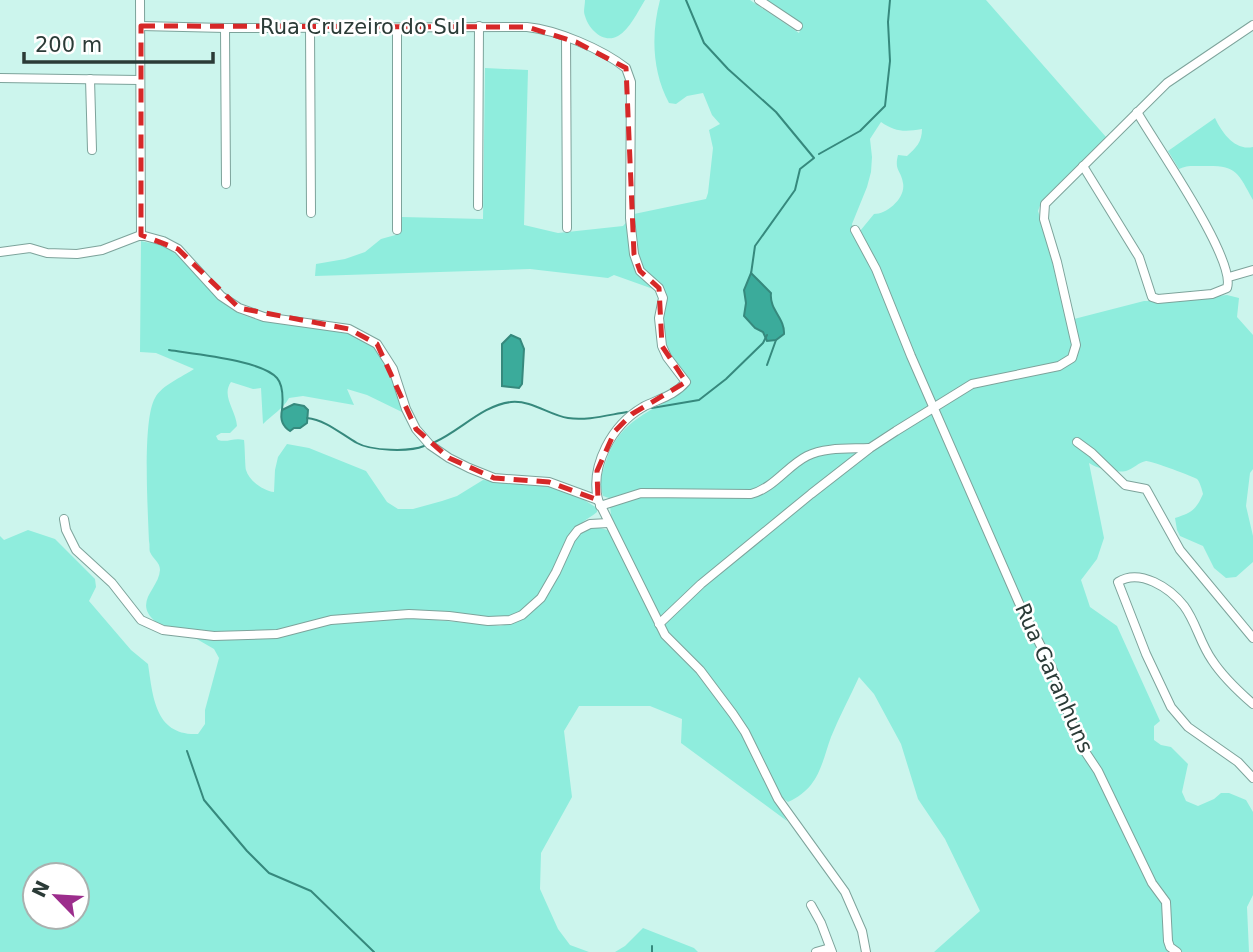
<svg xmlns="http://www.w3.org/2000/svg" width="1253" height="952" font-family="'DejaVu Sans',sans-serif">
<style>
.green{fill:#8feddd;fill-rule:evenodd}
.water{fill:#3bab9b;stroke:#36897d;stroke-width:2}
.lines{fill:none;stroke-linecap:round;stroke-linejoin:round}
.stream{stroke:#36897d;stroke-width:2}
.street-casing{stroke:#7da39b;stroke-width:10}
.street{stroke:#fff;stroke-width:8}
.marked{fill:none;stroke:#d62828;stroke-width:5;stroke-dasharray:14 9;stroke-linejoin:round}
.labels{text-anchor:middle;stroke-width:5;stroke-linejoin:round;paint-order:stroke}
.street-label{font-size:21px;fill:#2b3b37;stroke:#fff}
</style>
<rect width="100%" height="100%" fill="#ccf5ed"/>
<g class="green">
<path d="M585 0H645C638 11 630 29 618 36 604 44 589 30 585 16 583 11 585 6 585 0Z"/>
<path d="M660 0H750L799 33 802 26 767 0H986L1106 137 1041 203 1038 211 1074 319 1144 301H1170L1227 295 1239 298 1237 317 1253 335V469L1250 473 1246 506 1253 536V562L1236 577 1226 578 1214 568 1203 546 1180 536 1177 530 1175 518C1191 513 1196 510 1203 494 1202 490 1200 482 1197 479 1195 477 1149 460 1146 461 1139 462 1133 469 1126 471 1115 473 1098 469 1089 463L1104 538 1097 559 1081 580 1090 607 1117 626 1160 721 1154 726V740L1161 745 1171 747 1188 764 1182 792 1186 801 1198 806 1214 799 1221 793H1229L1246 800 1253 812V895L1247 907 1249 952H934L980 911 945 839 918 799 901 744 874 694 859 677C850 697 839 717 831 737 821 765 819 788 788 802L766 785 787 821 681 743 682 719 650 706H579L564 731 572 797 541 853 540 889 558 929 570 945 589 952H0V536L4 540 28 530 55 539 95 579 96 587 89 601 131 650 148 664C153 697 155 736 198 734L205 724V710L219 658 214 649 195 638H256L326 624 414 618 500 626C543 618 555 576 572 542 582 530 592 524 607 530L611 515 609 498 603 496C599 483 601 476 605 464 620 416 652 414 688 387L668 362 660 296 656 290 614 275 608 278 530 269 315 276 316 264 345 259 365 252 381 239 399 234 402 217 483 219 485 68 528 70 524 225 558 233 623 226 634 214 706 199 708 193 713 148 709 130 720 124 712 115 703 93 687 96 676 104 669 103C652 71 651 34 660 0ZM881 122C895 132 905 132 922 129 922 142 916 148 907 156L898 155C894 171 901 170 903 183 906 198 887 214 874 214L860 231 875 258 868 262 853 234 852 224 867 187 871 172 872 157 870 139ZM35 875H77V917H35Z"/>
<path d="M1215 118C1222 133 1235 151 1253 147V200C1237 171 1237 165 1202 166 1193 166 1187 165 1179 169L1168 151Z"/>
<path d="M141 241C150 243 160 244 167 248 197 266 211 302 243 315 282 331 341 319 373 345 391 361 396 392 404 413L367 395 347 389 354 405 303 396 289 398C282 410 273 414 263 424L261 388 253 389 231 382C221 396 236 410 237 426L230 433H221L216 436 218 440C228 443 234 437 244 440 245 447 245 466 246 470 249 481 264 491 274 492L275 470 278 457 287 444 309 448 366 471 387 502 398 509H413L442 501 457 496 483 480 533 484 553 488 581 498 597 508V512C587 520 575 525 569 536 554 562 547 599 517 614 489 627 452 610 423 610 397 610 370 612 344 615 323 617 302 626 282 629 258 633 174 635 156 622 132 602 159 589 160 570 160 562 153 559 150 552 149 549 150 545 149 541 148 513 142 420 155 398 162 385 182 377 194 369L156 353 140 352Z"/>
<polygon points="643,928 694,948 698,952 615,952 625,946"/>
</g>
<g class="water">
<path d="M751 273 771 293C769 310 785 318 784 334L776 340 767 341 763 332 755 328 744 316 746 303 744 290Z"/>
<polygon points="511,335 520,339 524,349 522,384 519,388 502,386 502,344"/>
<path d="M294 404 304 406 308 410 307 423 300 428H294L290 431C282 426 280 419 282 410Z"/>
</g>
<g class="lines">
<g class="stream">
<polyline points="686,0 704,43 728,69 776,112 814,158 800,169 795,190 755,246 751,274"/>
<polyline points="819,154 860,131 885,106 890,61 888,22 890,0"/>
<path d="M169 350C194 354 261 360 277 378 284 386 283 400 282 410"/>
<polyline points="767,365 776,340"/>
<polyline points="652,408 699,400 726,379 763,343 767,335"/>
<path d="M307 418C326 420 341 434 357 443 371 451 410 452 424 446"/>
<path d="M435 442C460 431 483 405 511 402 532 400 549 415 568 418 586 421 608 415 627 412"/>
<polyline points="187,751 204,800 247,851 269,873 311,891 374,952"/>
<polyline points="652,952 652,946"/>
</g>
<defs>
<g id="street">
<polyline points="140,0 141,235"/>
<polyline points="759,0 798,26"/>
<path d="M141 26 225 28 527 27C557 30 602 49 626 68L631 82 630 218 634 254 640 271 659 288 663 298 659 318 662 346 667 357 686 382C674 396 658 399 643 407 612 425 590 465 598 500L665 635 700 670 733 714 745 732 778 799 845 892 862 931 866 952"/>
<polyline points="310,27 311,213"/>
<polyline points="225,28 226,184"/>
<polyline points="397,28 397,230"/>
<polyline points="566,37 567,228"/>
<polyline points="0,78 139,80"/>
<polyline points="90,79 92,150"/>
<path d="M1083 166 1139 257 1152 297 1158 299 1212 294 1227 288C1237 260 1154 142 1137 112"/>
<polyline points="478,206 479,26"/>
<polyline points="855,230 876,269 911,356 1019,603 1052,668 1078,741 1098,771 1152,883 1166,902 1168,941 1170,947 1177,952"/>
<polyline points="0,252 30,248 47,253 77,254 102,250 141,235 163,241 178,249 221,296 239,308 264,317 349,329 377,344 393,369 406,409 416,429 430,445 449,458 469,468 494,478 549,482 598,500"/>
<polyline points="1229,277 1253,270"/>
<polyline points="1077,442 1092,453 1125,485 1146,489 1180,550 1253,638"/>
<path d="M600 506 641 493 751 494C774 488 787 466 807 456 825 447 850 449 869 448"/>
<polyline points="64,519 66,530 76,550 112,583 141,620 163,630 214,636 277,634 331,620 409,614 449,616 488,621 510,620 522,615 541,598 556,572 571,539 578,530 590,524 608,523"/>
<polyline points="659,624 701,584 811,494 870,448 896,431 972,384 1059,366 1072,358 1076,345 1057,262 1044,219 1045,204 1167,83 1253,25"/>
<path d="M1253 704C1238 691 1223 677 1212 660 1200 643 1196 622 1184 606 1170 588 1140 568 1118 582L1146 654 1171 707 1188 727 1238 762 1253 778"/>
<polyline points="811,905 821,923 832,952"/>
<polyline points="816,952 830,948"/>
</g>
</defs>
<use href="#street" class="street-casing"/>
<use href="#street" class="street"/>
</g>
<path class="marked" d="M141 26 527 27 576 42 626 68 634 254 640 271 659 288 662 346 686 382 632 414 615 431 597 471 598 500 549 482 494 478 449 458 416 429 377 344 349 329 239 308 178 249 141 235Z"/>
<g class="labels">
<g class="street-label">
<text x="363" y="34">Rua Cruzeiro do Sul</text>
<text transform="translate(1054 678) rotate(66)" y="7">Rua Garanhuns</text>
</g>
</g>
<g transform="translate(56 896) rotate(295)"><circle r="33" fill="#ffffff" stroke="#aab1af" stroke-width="2"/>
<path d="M0-5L12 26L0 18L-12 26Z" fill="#9c2d8c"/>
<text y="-10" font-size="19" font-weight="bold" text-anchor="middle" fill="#2b3b37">N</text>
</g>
<path d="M24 52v10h189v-10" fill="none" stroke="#2b3b37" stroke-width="3.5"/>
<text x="35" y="52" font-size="21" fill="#2b3b37" stroke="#ffffff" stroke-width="5" paint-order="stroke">200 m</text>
</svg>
